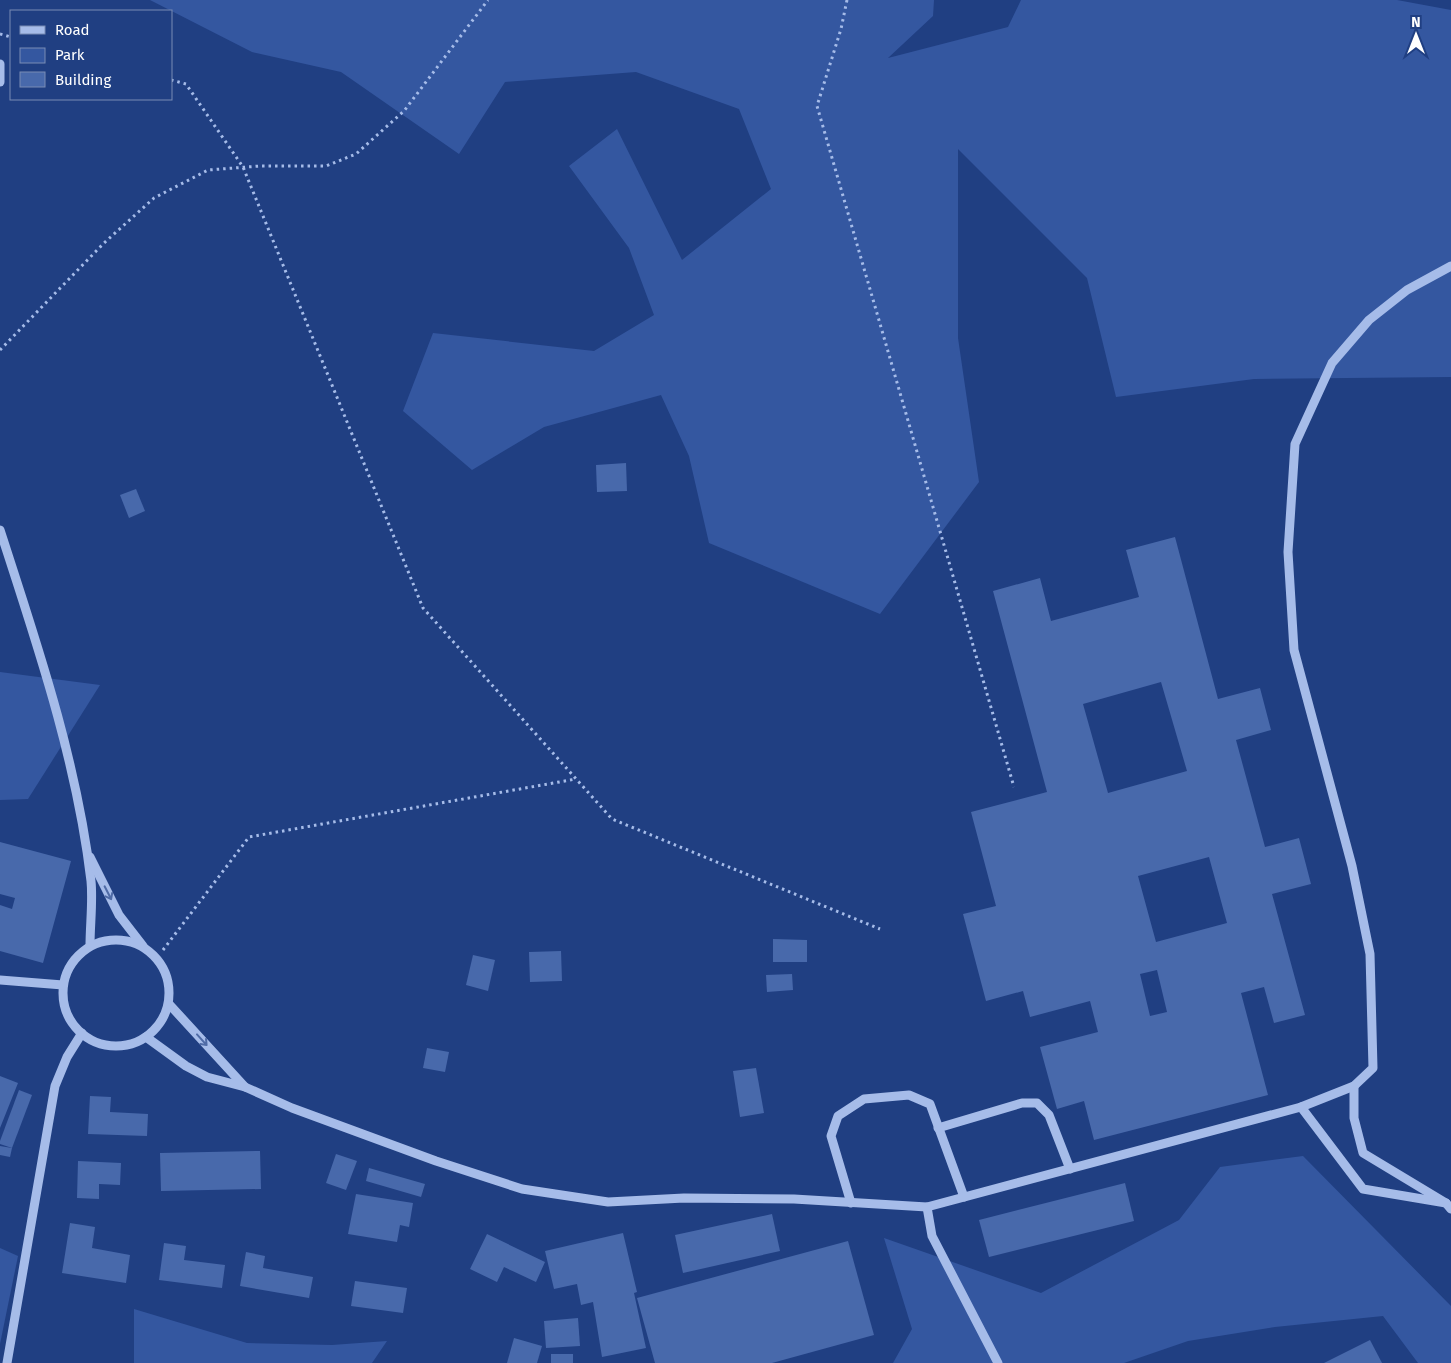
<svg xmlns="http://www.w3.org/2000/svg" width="1451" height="1363" font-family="'Fira Sans',sans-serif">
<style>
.green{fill:#3457a0}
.building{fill:#4869ab;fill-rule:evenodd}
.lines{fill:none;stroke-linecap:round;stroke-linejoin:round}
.path{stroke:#a6bce9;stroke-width:3;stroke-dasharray:2.5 4;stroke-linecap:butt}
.minor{stroke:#a6bce9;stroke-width:9}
.oneway{stroke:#4f6ba6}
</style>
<rect width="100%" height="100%" fill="#203f82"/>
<g class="green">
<polygon points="150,0 934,0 933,16 888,58 1008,27 1021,0 1397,0 1451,10 1451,377 1254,379 1116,397 1087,278 958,149 958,338 979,482 880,614 709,543 689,456 661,395 544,427 472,470 403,411 433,333 594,351 654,315 629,248 569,166 617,129 682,260 771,189 739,109 636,72 505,82 459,154 341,72 252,52"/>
<polygon points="0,672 100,685 28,799 0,800"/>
<polygon points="1303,1156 1451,1306 1451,1363 1418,1363 1383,1316 1275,1327 1188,1341 1124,1363 893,1363 912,1329 884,1238 1041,1293 1179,1220 1220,1167"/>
<polygon points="0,1248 18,1256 0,1344"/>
<polygon points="134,1309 247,1343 332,1345 387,1341 372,1363 134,1363"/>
</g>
<g class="building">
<polygon points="626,463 627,491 597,492 596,465"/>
<polygon points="136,489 145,511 129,518 120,495"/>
<path d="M1175 537 1218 699 1260 688 1271 730 1236 740 1265 847 1299 838 1311 884 1272 894 1305 1015 1274 1023 1264 987 1241 993 1268 1095 1094 1140 1084 1101 1057 1109 1040 1047 1098 1032 1090 1001 1030 1017 1023 991 986 1001 963 914 996 906 971 812 1047 792 993 591 1040 578 1051 621 1139 597 1126 550ZM1161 682 1187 771 1108 793 1083 704ZM1209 857 1227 923 1156 942 1138 876ZM1157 970 1167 1012 1150 1016 1140 974Z"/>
<polygon points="0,842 71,861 43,963 0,951 0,905 12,909 15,898 0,894"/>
<polygon points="773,939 807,940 807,962 773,962"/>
<polygon points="561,951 562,981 530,982 529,952"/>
<polygon points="473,955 495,960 488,991 466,985"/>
<polygon points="792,974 793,990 767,992 766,975"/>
<polygon points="427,1048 449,1052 445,1072 423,1068"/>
<polygon points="756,1068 764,1113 740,1117 733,1071"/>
<polygon points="0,1076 18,1083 0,1128"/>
<polygon points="19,1090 32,1095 12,1148 0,1144 0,1141"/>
<polygon points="90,1096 111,1097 110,1112 148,1114 147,1136 88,1134"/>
<polygon points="0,1146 12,1148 10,1157 0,1155"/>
<polygon points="260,1151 261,1189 161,1191 160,1153"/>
<polygon points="336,1154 357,1161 346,1190 326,1183"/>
<polygon points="78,1161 121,1163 120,1185 99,1184 99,1199 77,1198"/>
<polygon points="369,1168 425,1184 421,1197 366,1181"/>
<polygon points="1125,1183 1134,1221 989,1257 979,1220"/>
<polygon points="356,1194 413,1203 409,1227 400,1225 397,1242 348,1234"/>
<polygon points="772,1214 780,1251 683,1273 675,1235"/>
<polygon points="70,1223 95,1227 92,1248 130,1255 126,1283 62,1273"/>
<polygon points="623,1233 637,1292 634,1293 646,1348 602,1357 593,1302 581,1305 577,1284 554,1289 545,1251"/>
<polygon points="487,1234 545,1262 536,1282 504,1267 497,1282 470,1269"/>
<polygon points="848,1241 874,1335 772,1363 655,1363 637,1298"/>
<polygon points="164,1243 186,1246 184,1260 225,1265 222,1288 159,1280"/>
<polygon points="246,1252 265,1256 263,1268 313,1277 309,1298 240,1286"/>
<polygon points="355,1281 407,1288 403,1313 351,1306"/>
<polygon points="578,1318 580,1346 546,1348 544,1321"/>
<polygon points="514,1338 542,1346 537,1363 507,1363"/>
<polygon points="1370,1340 1382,1363 1324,1363"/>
<rect x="551" y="1354" width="22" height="9"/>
</g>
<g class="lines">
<g class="path">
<polyline points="847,0 841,29 817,106 1014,787"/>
<polyline points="0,34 11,37"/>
<polyline points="171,80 186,84 243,167 423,608 612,819 880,929"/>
<polyline points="0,350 104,243 154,198 208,170 260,166 326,166 356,154 404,111 488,0"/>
<polyline points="163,950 249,837 576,779"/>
</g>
<g class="minor">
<polyline points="0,64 0,82"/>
<path d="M0 530C37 644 77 761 91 881 93 901 90 925 90 946"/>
<polyline points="90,857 119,915 143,946"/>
<circle cx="116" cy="993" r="53"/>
<polyline points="0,980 63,985"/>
<polyline points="169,1004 245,1087"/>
<polyline points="146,1037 186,1066 207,1077 245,1087 292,1108 436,1161 522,1189 608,1202 684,1198 794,1199 927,1207"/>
<polyline points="1354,1086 1354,1118 1363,1153 1446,1203 1451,1209"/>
<polyline points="1301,1107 1363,1189 1446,1203"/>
<polyline points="938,1128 1022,1103 1037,1103 1049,1115 1070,1169"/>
<polyline points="851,1203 831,1136 838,1116 864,1099 909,1095 930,1104 964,1197"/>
<polyline points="7,1363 55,1086 67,1057 82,1033"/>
<polyline points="998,1363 932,1236 927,1207 1301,1107 1354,1086 1373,1068 1370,954 1352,866 1294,650 1288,552 1295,444 1332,363 1369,320 1407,290 1451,266"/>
</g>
</g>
<defs><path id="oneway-shaft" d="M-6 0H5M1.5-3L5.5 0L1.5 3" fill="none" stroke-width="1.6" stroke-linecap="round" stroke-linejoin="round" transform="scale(1.25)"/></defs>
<g class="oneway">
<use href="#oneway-shaft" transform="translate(108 893) rotate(63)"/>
<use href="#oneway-shaft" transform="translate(202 1040) rotate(48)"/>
</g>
<rect x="10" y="10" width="162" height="90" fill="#203f82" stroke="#798cb4"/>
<rect x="20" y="26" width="25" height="8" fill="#a6bce9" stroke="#798cb4"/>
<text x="55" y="35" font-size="15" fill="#ffffff">Road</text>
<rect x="20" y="48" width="25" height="15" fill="#3457a0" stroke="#798cb4"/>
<text x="55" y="60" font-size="15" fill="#ffffff">Park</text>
<rect x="20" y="72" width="25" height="15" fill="#4869ab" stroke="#798cb4"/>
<text x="55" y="85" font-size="15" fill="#ffffff">Building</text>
<g transform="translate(1416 35)" stroke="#203f82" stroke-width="4" paint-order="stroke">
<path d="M0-4L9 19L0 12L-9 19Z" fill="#ffffff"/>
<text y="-8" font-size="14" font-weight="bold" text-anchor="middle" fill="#ffffff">N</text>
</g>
</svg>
